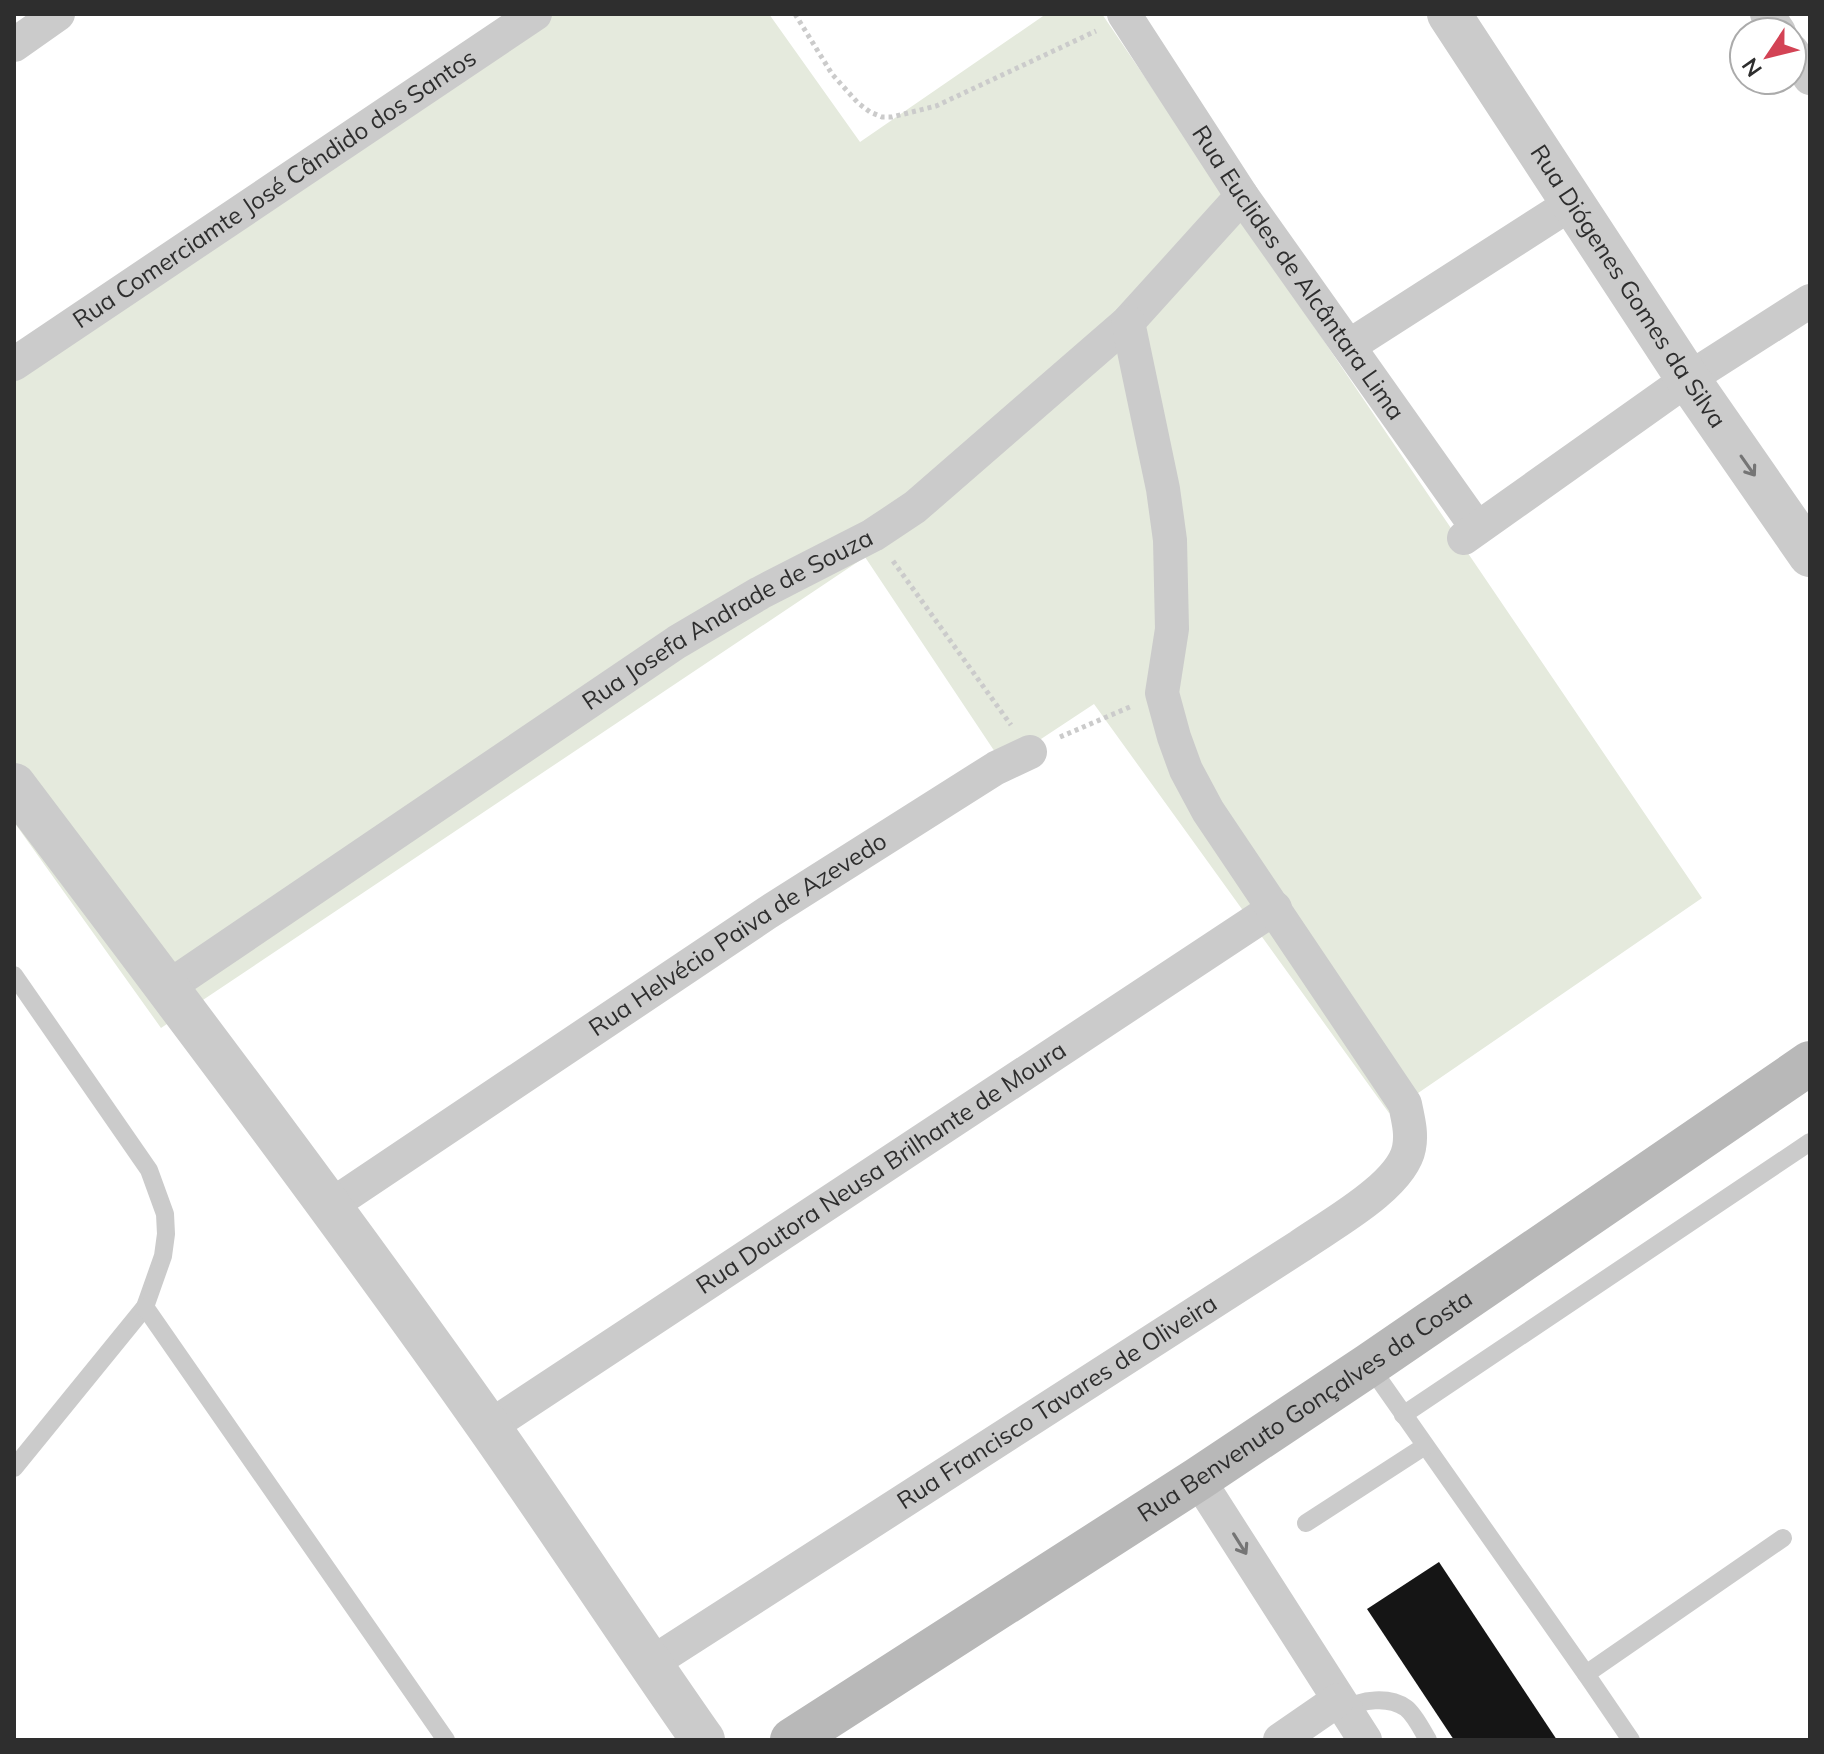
<svg xmlns="http://www.w3.org/2000/svg" width="1824" height="1754" font-family="Mulish,sans-serif">
<style>
.green{fill:#e5eadd}
.building{fill:#151515}
.lines{fill:none;stroke-linecap:round;stroke-linejoin:round}
.path{stroke:#cbcbcb;stroke-width:5;stroke-dasharray:4 4;stroke-linecap:butt}
.service{stroke:#cbcbcb;stroke-width:18}
.minor{stroke:#cbcbcb;stroke-width:34}
.tertiary{stroke:#cbcbcb;stroke-width:44}
.secondary{stroke:#b8b8b8;stroke-width:44}
.oneway{stroke:#757575}
.labels{text-anchor:middle;stroke-width:8;stroke-linejoin:round;paint-order:stroke}
.street-label{font-size:24px;fill:#2e2e2e;stroke:#fff}
</style>
<rect width="100%" height="100%" fill="#fff"/>
<polygon class="green" points="538,14 769,14 860,142 1046,14 1102,14 1702,898 1389,1113 1094,704 1003,764 865,557 161,1028 14,822 14,378"/>
<polygon class="building" points="1439,1562 1557,1740 1454,1740 1367,1609"/>
<g class="lines">
<g class="path">
<polyline points="795,14 832,74 858,103 870,112 882,117 892,117 936,106 1096,31"/>
<polyline points="893,561 1011,725"/>
<polyline points="1060,737 1132,706"/>
</g>
<g class="service">
<polyline points="14,975 149,1170 165,1214 166,1234 163,1256 145,1307 14,1468"/>
<polyline points="145,1307 446,1740"/>
<polyline points="1369,1365 1586,1674 1783,1538"/>
<polyline points="1403,1415 1810,1142"/>
<polyline points="1306,1523 1425,1446"/>
<polyline points="1586,1674 1631,1740"/>
<path d="M1345 1710C1361 1699 1389 1696 1406 1708 1415 1715 1422 1730 1428 1740"/>
</g>
<g class="minor">
<path id="s1" d="M1124 14 1242 196 1477 528"/>
<polyline points="1767,14 1779,32"/>
<polyline points="14,45 58,14"/>
<polyline points="1792,51 1810,78"/>
<polyline points="1349,346 1572,203"/>
<path id="s2" d="M14 364 535 14"/>
<polyline points="1464,538 1688,379 1810,301"/>
<path id="s3" d="M168 987 677 642 760 593 873 535 915 507 1128 322 1242 196"/>
<path id="s4" d="M330 1206 767 913 996 768 1030 752"/>
<path id="s5" d="M489 1427 1275 908"/>
<polyline points="1198,1479 1365,1740"/>
<path id="s6" d="M650 1664 1300 1246C1330 1225 1402 1186 1409 1148 1412 1133 1408 1119 1405 1104L1208 811 1186 770 1174 737 1162 693 1172 629 1170 540 1163 489 1128 322"/>
<polyline points="1280,1740 1338,1700"/>
</g>
<g class="tertiary">
<path id="s7" d="M1449 14 1688 379 1810 555"/>
<path d="M14 785C174 997 335 1209 488 1426 561 1530 630 1636 703 1740"/>
</g>
<path class="secondary" id="s8" d="M792 1740 1198 1479 1369 1365 1810 1063"/>
</g>
<defs><path id="oneway-shaft" d="M-6 0H5M1.5-3L5.5 0L1.5 3" fill="none" stroke-width="1.6" stroke-linecap="round" stroke-linejoin="round" transform="scale(2)"/></defs>
<g class="oneway">
<use href="#oneway-shaft" transform="translate(1748 466) rotate(55)"/>
<use href="#oneway-shaft" transform="translate(1240 1544) rotate(58)"/>
</g>
<g class="labels">
<g class="street-label">
<text dy="8" stroke="none"><textPath href="#s2" startOffset="314">Rua Comerciamte José Cândido dos Santos</textPath></text>
<text dy="8" stroke="none"><textPath href="#s1" startOffset="312">Rua Euclides de Alcântara Lima</textPath></text>
<text dy="8" stroke="none"><textPath href="#s7" startOffset="326">Rua Diógenes Gomes da Silva</textPath></text>
<text dy="8" stroke="none"><textPath href="#s3" startOffset="670">Rua Josefa Andrade de Souza</textPath></text>
<text dy="8" stroke="none"><textPath href="#s4" startOffset="490">Rua Helvécio Paiva de Azevedo</textPath></text>
<text dy="8" stroke="none"><textPath href="#s5" startOffset="470">Rua Doutora Neusa Brilhante de Moura</textPath></text>
<text dy="8" stroke="none"><textPath href="#s6" startOffset="484">Rua Francisco Tavares de Oliveira</textPath></text>
<text dy="8" stroke="none"><textPath href="#s8" startOffset="612">Rua Benvenuto Gonçalves da Costa</textPath></text>
</g>
</g>
<rect width="1824" height="1754" fill="none" stroke="#2e2e2e" stroke-width="32"/>
<g transform="translate(1768 56) rotate(235)"><circle r="38" fill="#ffffff" stroke="#ababab" stroke-width="2"/>
<path d="M0-6L14 30L0 20L-14 30Z" fill="#d34355"/>
<text y="-12" font-size="22" font-weight="bold" text-anchor="middle" fill="#2e2e2e">N</text>
</g>
</svg>
